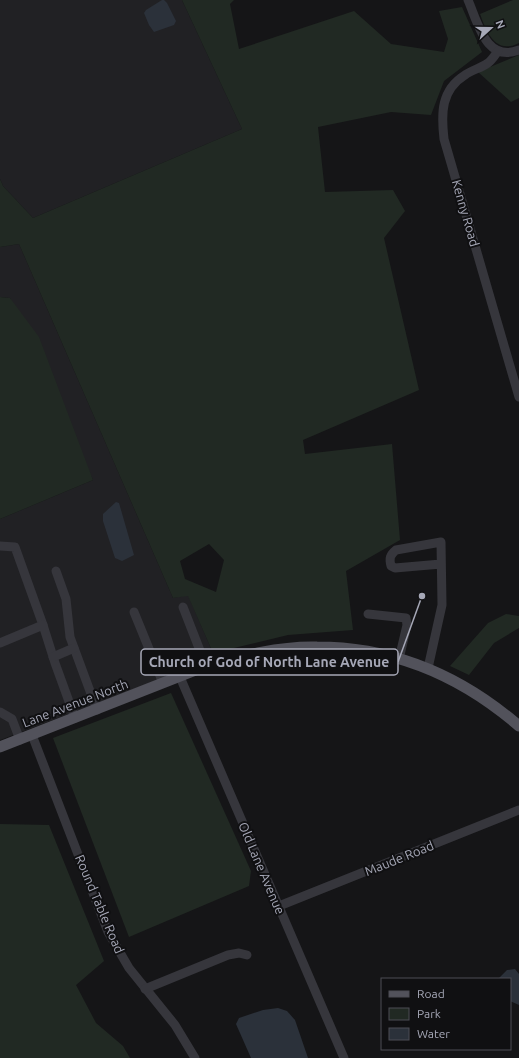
<svg xmlns="http://www.w3.org/2000/svg" width="519" height="1058" font-family="Ubuntu,sans-serif">
<style>
.built{fill:#212124}
.green{fill:#212923;fill-rule:evenodd}
.water{fill:#2b313a}
.lines{fill:none;stroke-linecap:round;stroke-linejoin:round}
.minor{stroke:#36363c;stroke-width:9}
.major{stroke:#52525b;stroke-width:11}
.labels{text-anchor:middle;stroke-width:4;stroke-linejoin:round;paint-order:stroke}
.street-label{font-size:13px;fill:#a6a8b7;stroke:#101012}
.leader{fill:none;stroke:#a6a8b7;stroke-width:1.5}
.callout-dot{fill:#a6a8b7;stroke:#101012;stroke-width:1.5}
.callout{fill:#101012;stroke:#a6a8b7;stroke-width:1.5}
.callout-label{font-size:14px;text-anchor:middle;font-weight:bold;fill:#a6a8b7}
</style>
<rect width="100%" height="100%" fill="#151517"/>
<g class="built">
<polygon points="0,0 182,0 242,129 33,218 3,186 0,179"/>
<polygon points="19,244 173,598 188,595 213,653 210,660 0,740 0,519 93,480 10,298 0,297 0,247"/>
</g>
<g class="green">
<path d="M182 0H234L230 4 239 49 354 11 391 44 444 52 448 39 439 11 462 7 482 52 444 81 431 115 391 112 318 127 325 192 393 190 405 211 384 238 419 390 303 440 305 454 392 444 400 540 346 571 353 630 288 635 213 653 188 596 173 598 19 244 0 247V179L3 186 33 218 242 129ZM209 544 224 560 216 592 185 579 180 561Z"/>
<path d="M513 0H519V43C516 44 513 46 510 46 492 49 485 27 480 14Z"/>
<polygon points="519,55 519,98 511,102 478,72"/>
<polygon points="0,297 10,298 39,337 93,480 0,519"/>
<polygon points="506,614 519,616 519,628 494,643 469,675 450,666 488,623"/>
<polygon points="171,693 251,871 249,886 129,937 53,738"/>
<polygon points="0,824 49,825 104,961 76,985 96,1023 123,1046 130,1058 0,1058"/>
</g>
<g class="water">
<polygon points="162,0 164,0 167,3 176,21 174,25 154,32 149,25 144,13 146,10"/>
<polygon points="116,502 119,503 134,555 122,561 115,558 103,521 103,514"/>
<polygon points="515,969 519,974 519,1005 510,1001 510,979 498,979 507,970"/>
<polygon points="278,1008 287,1011 295,1020 308,1058 251,1058 236,1024 239,1018 263,1010"/>
</g>
<g class="lines">
<g class="minor">
<path d="M468 0C478 23 486 63 519 50"/>
<path d="M498 51C495 55 492 60 488 63 481 68 472 70 465 75 441 90 441 113 444 139L519 397"/>
<polyline points="0,546 15,547 43,625"/>
<polyline points="56,571 66,599 70,637 97,710"/>
<polyline points="183,607 206,666"/>
<polyline points="134,612 163,683"/>
<polyline points="368,614 406,618 407,625 399,659"/>
<polyline points="0,643 43,625 55,663 75,718"/>
<polyline points="53,657 74,648"/>
<path d="M428 668 442 605 441 542 396 550C390 555 389 558 391 566L395 568 441 564"/>
<polyline points="180,677 344,1058"/>
<polyline points="0,712 12,719 20,740"/>
<polyline points="32,735 108,932 129,968 175,1025 195,1058"/>
<polyline points="279,906 519,810"/>
<polyline points="145,989 228,955 239,953 247,955"/>
</g>
<path class="major" d="M0 747 206 666C242 656 279 646 317 647 393 647 461 676 519 726"/>
</g>
<g class="labels">
<g class="street-label">
<text transform="translate(466 213) rotate(74)" y="5">Kenny Road</text>
<text transform="translate(75 703) rotate(-21)" y="5">Lane Avenue North</text>
<text transform="translate(399 858) rotate(-22)" y="5">Maude Road</text>
<text transform="translate(262 868) rotate(67)" y="5">Old Lane Avenue</text>
<text transform="translate(100 904) rotate(67)" y="5">Round Table Road</text>
</g>
</g>
<path class="leader" d="M422 596L398 662"/>
<circle class="callout-dot" cx="422" cy="596" r="4"/>
<rect class="callout" x="141" y="649" width="257" height="26" rx="4"/>
<g class="callout-label">
<text x="269" y="667">Church of God of North Lane Avenue</text>
</g>
<rect x="381" y="978" width="130" height="72" fill="#101012" stroke="#4c4d54"/>
<rect x="389" y="991" width="20" height="6" fill="#52525b" stroke="#4c4d54"/>
<text x="417" y="998" font-size="12" fill="#a6a8b7">Road</text>
<rect x="389" y="1008" width="20" height="12" fill="#212923" stroke="#4c4d54"/>
<text x="417" y="1018" font-size="12" fill="#a6a8b7">Park</text>
<rect x="389" y="1028" width="20" height="12" fill="#2b313a" stroke="#4c4d54"/>
<text x="417" y="1038" font-size="12" fill="#a6a8b7">Water</text>
<g transform="translate(491 28) rotate(69)" stroke="#101012" stroke-width="3" paint-order="stroke">
<path d="M0-3L7 15L0 10L-7 15Z" fill="#a6a8b7"/>
<text y="-6" font-size="11" font-weight="bold" text-anchor="middle" fill="#a6a8b7">N</text>
</g>
</svg>
